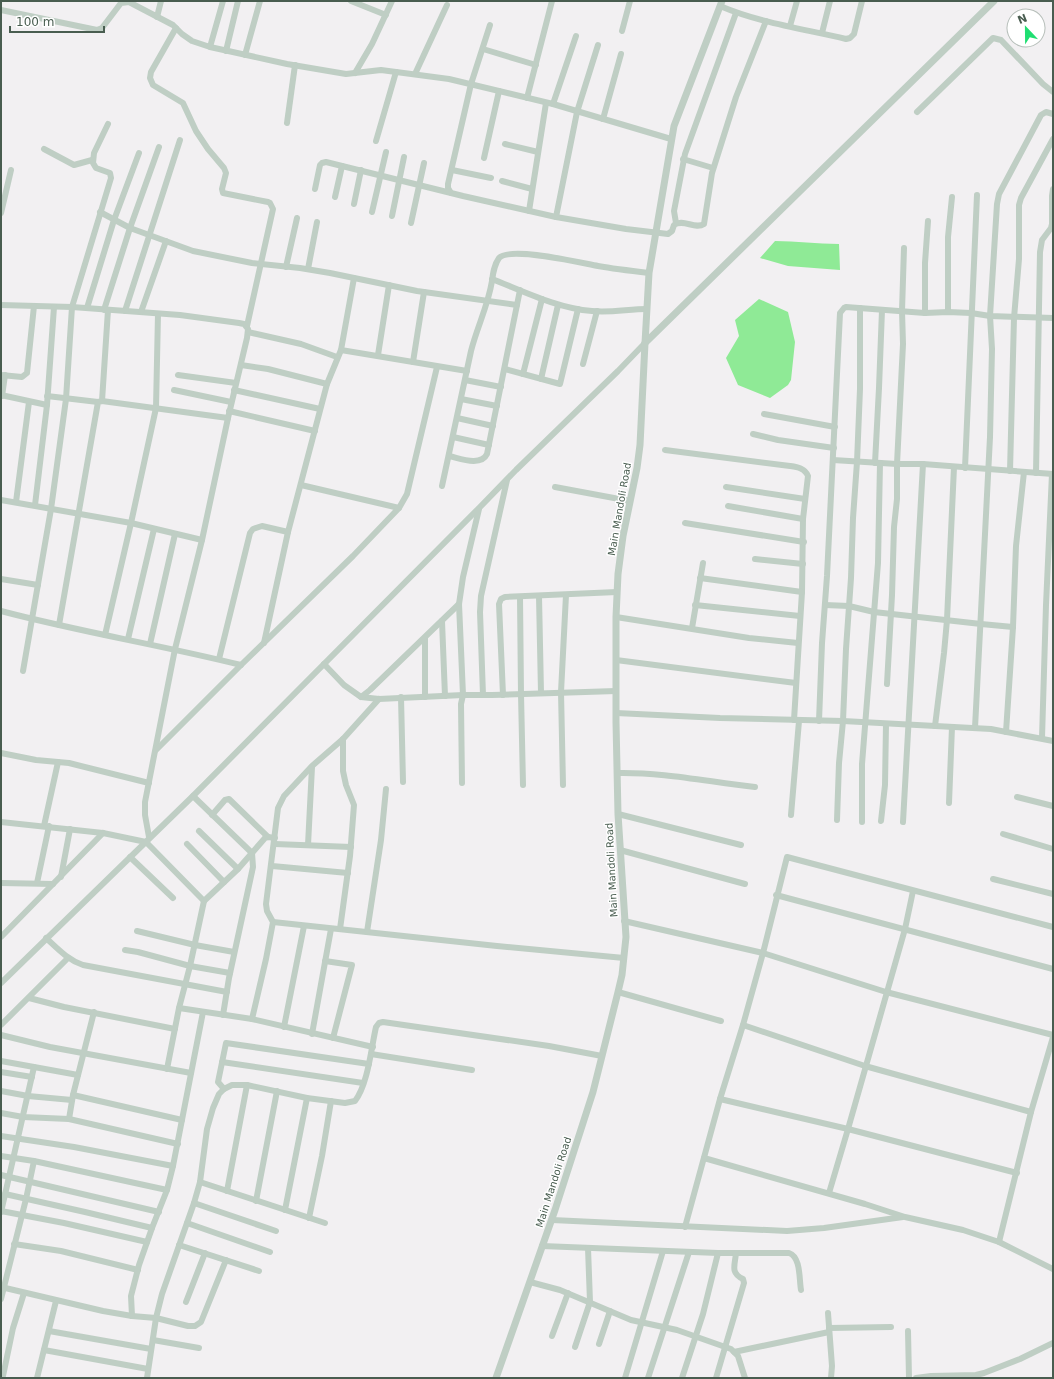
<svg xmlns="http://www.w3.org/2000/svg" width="1054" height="1379" font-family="'DejaVu Sans',sans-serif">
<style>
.water{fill:#8fea96}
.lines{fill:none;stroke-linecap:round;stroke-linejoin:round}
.minor{stroke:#bfcec4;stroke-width:6}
.tertiary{stroke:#bfcec4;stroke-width:7}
.labels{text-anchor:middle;stroke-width:3;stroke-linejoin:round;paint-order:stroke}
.street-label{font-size:10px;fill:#495d50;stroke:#fff}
</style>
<rect width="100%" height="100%" fill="#f2f0f2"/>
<g class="water">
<path d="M775 241C796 241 817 244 839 244L840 270 788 266 760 258Z"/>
<polygon points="759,299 788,312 795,342 791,380 788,385 770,398 738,385 726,358 739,336 735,320"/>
</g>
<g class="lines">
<g class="minor">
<polyline points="351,1 386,15"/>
<path d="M720 6C760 23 804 29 846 39L850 38 854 34 862 1"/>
<polyline points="1,10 97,30 102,28 121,3 129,2 173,25 182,34 192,41 210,47 287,64 346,74 381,70 449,79 553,104 671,139"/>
<polyline points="157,17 161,1"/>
<path d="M490 25 471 84 448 184V188L451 193 463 196 556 217 626 229 668 234 672 231 674 225C683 218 695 230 704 224L712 173 736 97 766 21"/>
<polyline points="790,26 797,1"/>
<polyline points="176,28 151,72 150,78 153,85 183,103 196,131 208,149 224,168 226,173 222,189 223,193 268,202 270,203 273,209 247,326"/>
<polyline points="622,31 630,1"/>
<polyline points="822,33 830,1"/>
<polyline points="210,47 223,1"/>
<polyline points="483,49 536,65"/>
<polyline points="226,51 238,1"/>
<polyline points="245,55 260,1"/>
<polyline points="355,73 372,44 392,1"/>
<polyline points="415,74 447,5"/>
<polyline points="527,98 552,1"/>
<polyline points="553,104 576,36"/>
<polyline points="917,112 993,38 1001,40 1043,84 1053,92"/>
<polyline points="603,119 621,54"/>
<polyline points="287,123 295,65"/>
<polyline points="376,141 396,72"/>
<polyline points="505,144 538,152"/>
<polyline points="44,149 74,165 92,160"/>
<polyline points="484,158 499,91"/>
<polyline points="683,159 713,168"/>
<polyline points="452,170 491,178"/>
<polyline points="502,181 532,189"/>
<polyline points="315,189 320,165 322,163 326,162 451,193"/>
<polyline points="335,197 342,166"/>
<polyline points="354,204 361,170"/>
<polyline points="529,211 546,103"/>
<polyline points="100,212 130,228 193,251 252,263 300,268 330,273 417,291 517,305"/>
<polyline points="372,212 386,152"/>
<polyline points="1,213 11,170"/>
<polyline points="392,216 404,157"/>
<polyline points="556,217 577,112 598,45"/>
<polyline points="411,223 424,163"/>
<polyline points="676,223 674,211 685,154 736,13"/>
<polyline points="286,267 297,218"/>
<polyline points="308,269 317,222"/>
<path d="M492 279C525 292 557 308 592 311 610 313 629 309 647 309"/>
<polyline points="1,305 72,307 180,315 239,323 244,324 248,329 247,338 228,418 202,540 175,649 145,802 145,815 149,837"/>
<polyline points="87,308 114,220 139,153"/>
<polyline points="104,310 130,228 159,147"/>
<polyline points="125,311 180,140"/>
<polyline points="141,312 166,241"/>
<polyline points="948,312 948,237 952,197"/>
<polyline points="925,313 925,263 928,221"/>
<polyline points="248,332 301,344 337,357"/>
<polyline points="341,350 467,371"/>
<polyline points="378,355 389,285"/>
<polyline points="413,362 424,292"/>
<polyline points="583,364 597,311"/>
<polyline points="241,365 268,369 327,384"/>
<polyline points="505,369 560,384 578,309"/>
<polyline points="523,374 542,299"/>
<polyline points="1,375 22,377 27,373 34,306"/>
<polyline points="178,375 236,383"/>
<polyline points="541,379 558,305"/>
<polyline points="465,380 501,387"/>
<polyline points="174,390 231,402"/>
<polyline points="234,390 320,409"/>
<polyline points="1,395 47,405"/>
<polyline points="2,396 5,375"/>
<polyline points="47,396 98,402"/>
<polyline points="461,399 497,406"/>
<polyline points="102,401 228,418"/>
<polyline points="229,411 315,431"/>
<polyline points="764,414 835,427"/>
<polyline points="457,418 493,426"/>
<polyline points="753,434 778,440 834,448"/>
<polyline points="453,437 489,445"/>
<path d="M665 450 790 466C797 467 805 468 808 476L803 519 802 592 794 720"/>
<path d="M449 456C459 458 481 467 487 454L520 290"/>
<polyline points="833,460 897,464 923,464 1053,474"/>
<polyline points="875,463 879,388 882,310"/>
<polyline points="965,468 977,195"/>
<polyline points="1010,471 1014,318 1019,259 1019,205 1021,198 1053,139"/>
<polyline points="1036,473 1040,252 1042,240 1051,228 1052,224 1052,196 1053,189"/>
<polyline points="301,485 399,508"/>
<path d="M442 486 471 351C477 327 488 306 492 281 493 273 494 265 499 258 510 246 581 263 598 266 615 269 632 271 649 273"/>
<polyline points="555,487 630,501"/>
<polyline points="726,487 805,499"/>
<polyline points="1,500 131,523 202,540"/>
<polyline points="16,502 29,402"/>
<polyline points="35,505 47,405 54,307"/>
<polyline points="728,506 803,519"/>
<polyline points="685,523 804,542"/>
<polyline points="755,559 803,564"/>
<polyline points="700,578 802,592"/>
<polyline points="1,579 38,585"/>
<polyline points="539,596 541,693"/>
<polyline points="520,597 521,694 523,785"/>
<polyline points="695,605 800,616"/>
<polyline points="825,605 849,606 874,612 981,624 1013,627"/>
<path d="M1 611C80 632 161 645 241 665"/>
<polyline points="616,617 749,638 798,643"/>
<polyline points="442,621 445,696"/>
<polyline points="59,625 98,402 102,401 108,310"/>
<polyline points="692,628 703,563"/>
<polyline points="105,635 131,523 156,408 158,314"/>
<polyline points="128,639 154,529"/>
<polyline points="425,639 425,697"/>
<polyline points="264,643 288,532 327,384 341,350 354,278"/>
<polyline points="150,644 175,534"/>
<polyline points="219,659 250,533 253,529 262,526 288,532"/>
<polyline points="616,660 796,683"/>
<polyline points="324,664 344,685 361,697 379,699 463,695 492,695 616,691"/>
<polyline points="23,671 51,509 66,399 72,307 111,178 110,173 96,168 93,163 94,153 108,124"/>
<polyline points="887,684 892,595 894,527 897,499 897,464 903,344 902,311 904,248"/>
<polyline points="483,695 480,612 481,596 507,480"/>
<polyline points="503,695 499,604 501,599 505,597 617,592"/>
<polyline points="361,697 370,690 459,604"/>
<polyline points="401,697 403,782"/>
<polyline points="616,713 720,718 843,721 991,729 1053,741"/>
<polyline points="819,721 822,643 827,576 840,313 844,308 846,307 925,313 948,312 971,313 990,316 1053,318"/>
<polyline points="935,726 944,653 947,620 954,467"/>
<polyline points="975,728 990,437 992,349 990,316 997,204 999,194 1041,115 1046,112 1053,114"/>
<polyline points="1006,732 1013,627 1016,546 1024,472"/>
<polyline points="1042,738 1046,605 1052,474"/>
<polyline points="156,750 241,665 353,556 399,508 407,494 437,367"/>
<polyline points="1,753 36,760 69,763 149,783"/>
<path d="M617 773C663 772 709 782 755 787"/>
<polyline points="462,783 461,704 463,695 459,604 463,577 479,509"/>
<polyline points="563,785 561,692 566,595"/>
<polyline points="193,796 252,853 253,867 229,978 223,1015"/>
<polyline points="1017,797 1053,806"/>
<polyline points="949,803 952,727"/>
<polyline points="618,814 741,845"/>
<polyline points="212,815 225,800 229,799 268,837"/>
<polyline points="791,815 799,721"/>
<polyline points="837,820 839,763 843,721 846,649 851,578 853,518 857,462 860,389 860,308"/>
<polyline points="881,821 885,785 886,724"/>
<polyline points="1,822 103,833 146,842 204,901 238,869 265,838 268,837 275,838"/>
<polyline points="862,822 862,764 878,563 880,463"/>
<polyline points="903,822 923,464"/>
<polyline points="44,826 58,762"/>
<polyline points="199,831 238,869"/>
<polyline points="1003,834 1053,849"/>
<polyline points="187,844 224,882"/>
<polyline points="275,844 351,847"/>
<polyline points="308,845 312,767"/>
<polyline points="620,850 745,884"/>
<polyline points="130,857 173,898"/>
<polyline points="272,866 348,873"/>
<polyline points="61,877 70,829"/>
<polyline points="993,879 1053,894"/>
<polyline points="1,883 53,884"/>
<polyline points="37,883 49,826"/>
<polyline points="776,895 1053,969"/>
<polyline points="624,921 763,953 886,992 1053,1035"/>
<polyline points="273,922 497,946 624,958"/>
<polyline points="340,929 350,856 354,805 346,785 343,771 343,739"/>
<polyline points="137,931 195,945 234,952"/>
<polyline points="367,932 381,840 386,789"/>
<polyline points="1,937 103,833"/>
<path d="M46 938C58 949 68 960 83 965L227 992"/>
<polyline points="125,950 138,952 190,966 230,973"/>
<polyline points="325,961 352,965 333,1038"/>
<polyline points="1,983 193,796 479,508 516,470 618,371 645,343"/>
<polyline points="618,992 721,1021"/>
<polyline points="29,998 64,1007 175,1029"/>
<polyline points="179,1008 252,1019 373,1047"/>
<polyline points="252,1019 266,959 273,922 267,911 266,904 278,808 284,796 312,766 343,739 379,699"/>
<polyline points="1,1025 68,958"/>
<polyline points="743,1025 865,1066 1031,1112"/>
<polyline points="284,1027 304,926"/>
<polyline points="312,1034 331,929"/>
<polyline points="1,1035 50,1047 191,1073"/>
<polyline points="371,1054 472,1070"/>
<polyline points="1,1061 78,1075"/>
<polyline points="222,1062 363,1083"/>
<polyline points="167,1069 179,1008 190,966 204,901"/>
<polyline points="1,1072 32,1077"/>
<polyline points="224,1089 218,1082 226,1043 369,1064"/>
<polyline points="1,1091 28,1096 72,1100"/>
<polyline points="73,1095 182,1120"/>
<polyline points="720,1099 848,1129 1017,1173"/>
<polyline points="1,1113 23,1117 69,1119 178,1144"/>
<polyline points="69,1119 73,1095 94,1012"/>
<polyline points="1,1136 74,1147 173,1166"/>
<polyline points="1,1156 34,1161 167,1190"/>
<polyline points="704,1158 865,1204 905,1217 963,1230 999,1242 1031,1112 1053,1037"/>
<polyline points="1,1175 159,1212"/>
<polyline points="200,1182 325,1223"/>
<polyline points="227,1191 247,1085"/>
<polyline points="829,1193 848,1129 905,929 913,891"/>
<polyline points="5,1194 85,1212 152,1228"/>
<polyline points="256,1201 277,1091"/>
<polyline points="194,1203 276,1231"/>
<polyline points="285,1210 307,1098"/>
<polyline points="1,1211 64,1223 147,1242"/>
<polyline points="1,1212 34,1067"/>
<polyline points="309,1218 322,1156 331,1101"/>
<polyline points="552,1220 787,1231 824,1228 903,1217"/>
<polyline points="187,1223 270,1252"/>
<polyline points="685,1227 720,1099 743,1025 763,953 787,857 1053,927"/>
<polyline points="999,1242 1053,1269"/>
<polyline points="14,1244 61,1251 138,1270"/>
<polyline points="179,1245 259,1271"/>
<path d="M542 1246 718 1253H789C801 1257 799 1279 801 1290"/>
<polyline points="530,1282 560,1290 631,1320 677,1330 731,1349 738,1356 745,1378"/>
<polyline points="1,1287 103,1311 132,1316 156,1318 188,1326 195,1326 201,1322 226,1260"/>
<polyline points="1,1299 26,1199 34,1161"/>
<polyline points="186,1302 205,1253"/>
<polyline points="828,1313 832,1366 831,1378"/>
<polyline points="132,1316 131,1296 139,1265 152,1228 167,1190 173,1166 203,1012"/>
<polyline points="829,1328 891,1327"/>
<polyline points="49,1331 151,1349"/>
<polyline points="908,1331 909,1378"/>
<polyline points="552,1336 568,1293"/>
<polyline points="153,1340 199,1348"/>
<polyline points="599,1344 610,1311"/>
<polyline points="575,1347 590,1302 588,1248"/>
<polyline points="44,1350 148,1369"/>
<polyline points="734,1352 829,1332"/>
<polyline points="3,1376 13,1328 24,1293"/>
<polyline points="37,1378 56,1301"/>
<path d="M147 1378 156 1318 162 1294 194 1203 200 1182 207 1129 213 1108 219 1094 224 1089 232 1085H247L307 1098 345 1103 355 1101C368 1084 371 1049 376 1027L379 1023 383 1022 549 1046 602 1056"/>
<polyline points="625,1378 663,1251"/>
<polyline points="648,1378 689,1252"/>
<polyline points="682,1378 703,1314 718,1253"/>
<path d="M716 1378 744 1283 743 1279C730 1273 735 1265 736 1253"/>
<polyline points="916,1378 931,1376 976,1375 984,1373 1020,1359 1053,1343"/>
</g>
<g class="tertiary">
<polyline points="645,343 994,1"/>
<polyline points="496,1378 555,1210 593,1092 618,992 622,975 626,937 618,814 616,722 616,617 618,574 623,536 637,468 640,445 645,343 649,273 674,126 722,1"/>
</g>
</g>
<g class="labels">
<g class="street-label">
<text transform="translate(619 509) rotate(-80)" y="4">Main Mandoli Road</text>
<text transform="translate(611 870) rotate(-93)" y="4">Main Mandoli Road</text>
<text transform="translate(553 1182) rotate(-72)" y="4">Main Mandoli Road</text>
</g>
</g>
<rect width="1054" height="1379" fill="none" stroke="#495d50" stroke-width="4"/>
<g transform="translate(1026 28) rotate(338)"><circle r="19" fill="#ffffff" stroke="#b6beb9"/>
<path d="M0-3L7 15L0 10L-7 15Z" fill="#1fde71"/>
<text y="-6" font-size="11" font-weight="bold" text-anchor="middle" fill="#495d50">N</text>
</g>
<path d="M10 26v6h94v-6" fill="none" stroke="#495d50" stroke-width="2"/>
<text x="16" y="26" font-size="12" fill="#495d50" stroke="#ffffff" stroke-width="3" paint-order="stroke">100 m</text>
</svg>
